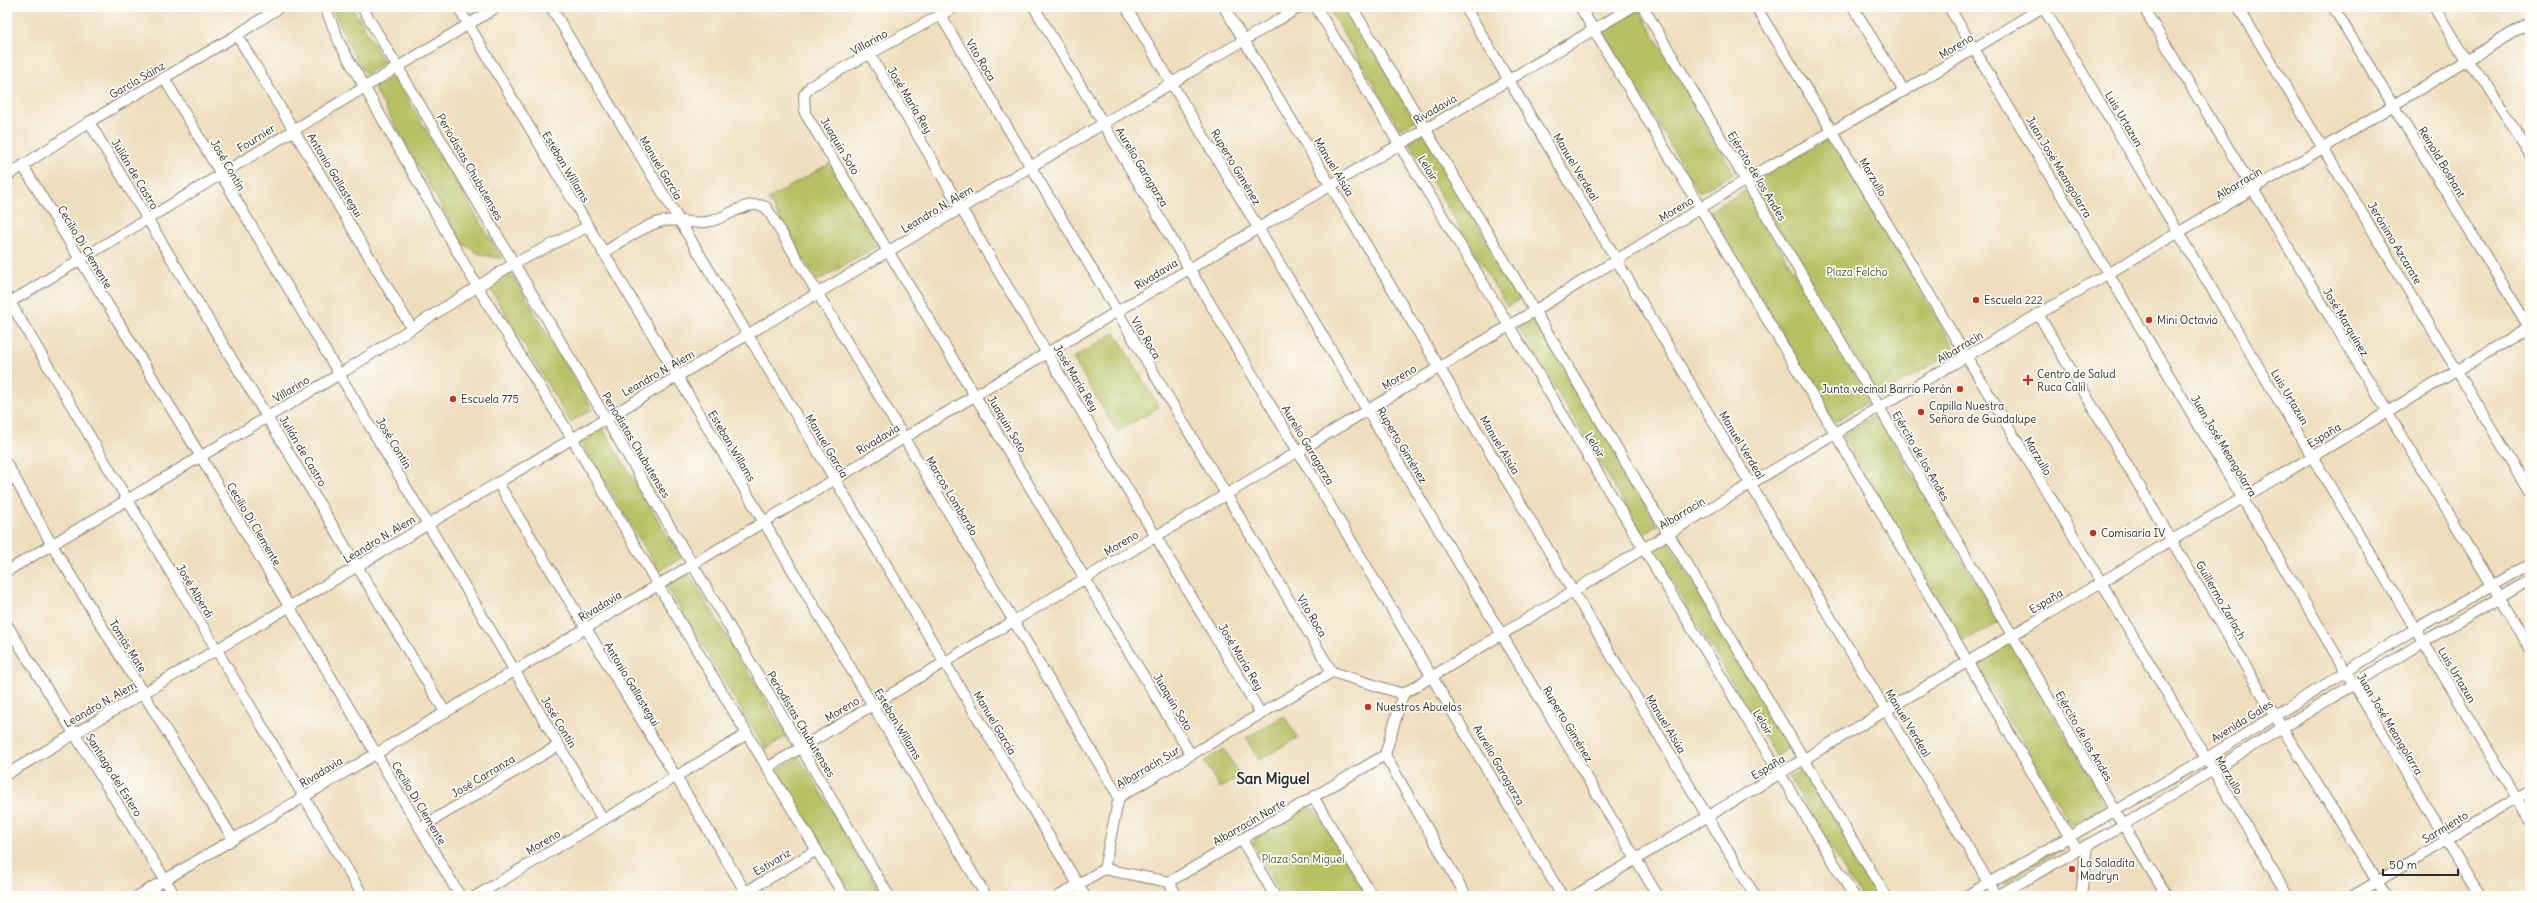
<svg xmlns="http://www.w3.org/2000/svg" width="2537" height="903" font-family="Delius,sans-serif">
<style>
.green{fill:#b5c162;stroke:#707646}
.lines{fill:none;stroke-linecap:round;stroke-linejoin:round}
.minor-casing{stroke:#8d8474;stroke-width:12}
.minor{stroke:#fff;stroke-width:10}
.poi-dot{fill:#c8321e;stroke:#fdfcf7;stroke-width:1.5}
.labels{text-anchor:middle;stroke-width:3.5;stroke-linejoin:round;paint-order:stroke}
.street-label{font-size:11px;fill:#2b2b2b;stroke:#fdfcf7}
.park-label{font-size:11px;fill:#54583c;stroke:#fdfcf7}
.poi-label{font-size:11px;fill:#2b2b2b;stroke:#fdfcf7;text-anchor:start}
.district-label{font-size:15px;font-weight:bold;fill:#2b2b2b;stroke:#fdfcf7}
</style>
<rect width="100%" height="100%" fill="#fdfcf7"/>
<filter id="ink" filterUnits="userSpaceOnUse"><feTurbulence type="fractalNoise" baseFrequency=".025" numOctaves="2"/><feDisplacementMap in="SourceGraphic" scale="8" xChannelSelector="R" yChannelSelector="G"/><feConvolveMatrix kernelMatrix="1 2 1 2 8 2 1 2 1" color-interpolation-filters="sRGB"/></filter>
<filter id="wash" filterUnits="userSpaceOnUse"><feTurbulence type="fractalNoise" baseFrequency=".012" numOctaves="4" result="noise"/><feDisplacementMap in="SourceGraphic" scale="16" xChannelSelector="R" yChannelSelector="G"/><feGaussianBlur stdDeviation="0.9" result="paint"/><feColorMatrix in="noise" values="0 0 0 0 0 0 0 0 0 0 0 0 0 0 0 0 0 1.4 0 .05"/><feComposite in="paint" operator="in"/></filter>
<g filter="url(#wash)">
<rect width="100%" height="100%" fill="#efdebe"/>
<g class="green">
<polygon points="332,7 352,7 384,62 366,74 353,54"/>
<polygon points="1328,7 1348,7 1415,121 1400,129"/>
<polygon points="1639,10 1734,173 1699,193 1603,31"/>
<polygon points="394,76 502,259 479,254 462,243 374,88"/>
<polygon points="1424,134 1522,298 1507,307 1409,142"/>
<polygon points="1829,138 1956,350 1879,396 1752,184"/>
<polygon points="830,163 879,245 817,281 768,199"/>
<polygon points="1746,190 1869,401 1834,422 1710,211"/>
<polygon points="510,271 592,409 570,422 488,285"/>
<polygon points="1533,317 1658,525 1643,534 1518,326"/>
<polygon points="1115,333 1159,407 1117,432 1073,358"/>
<polygon points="1877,415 1999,622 1963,642 1842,436"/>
<polygon points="598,421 681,558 659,571 576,434"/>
<polygon points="1667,540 1791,747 1776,756 1652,549"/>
<polygon points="688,572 787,736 765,749 666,585"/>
<polygon points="2010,642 2106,805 2071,825 1975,663"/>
<polygon points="1284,716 1297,738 1259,760 1246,738"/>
<polygon points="1224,749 1240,776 1220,788 1204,761"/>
<polygon points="799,757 883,896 853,896 777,770"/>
<polygon points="1804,768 1880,896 1860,896 1789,777"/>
<polygon points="1311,808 1317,813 1367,896 1282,896 1253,843 1256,838 1303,810"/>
<polygon points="2066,842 2068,845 2004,883 2002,880"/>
</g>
</g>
<g filter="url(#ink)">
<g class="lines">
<defs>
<g id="minor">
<polyline points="325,7 340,44 478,288 572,438 658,585 844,896"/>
<polyline points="362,7 889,896"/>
<polyline points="458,7 986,896"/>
<polyline points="551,7 1085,896"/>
<polyline points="955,7 811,86 804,95 805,113 1191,755"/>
<polyline points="1034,7 1562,896"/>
<polyline points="1126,7 1658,896"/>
<polyline points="1224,7 1755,896"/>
<polyline points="1316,7 1854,896"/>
<polyline points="1352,7 1886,896"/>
<polyline points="1465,7 1997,896"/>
<polyline points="1580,7 1835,433 2077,850"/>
<polyline points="1643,7 1812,292 2114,810 2167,896"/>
<polyline points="1756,7 1832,131 2288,896"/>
<polyline points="1853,7 1904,91"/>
<polyline points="1949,7 2480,896"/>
<polyline points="2043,7 2530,820"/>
<polyline points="2143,7 2530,648"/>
<polyline points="2238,7 2530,492"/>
<polyline points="2333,7 2530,329"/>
<polyline points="2434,7 2466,60 2487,84 2530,155"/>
<polyline points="941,16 1332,672"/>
<polyline points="237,35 411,327"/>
<polyline points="870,55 1261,714"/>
<polyline points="164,78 603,820"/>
<polyline points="89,122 445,712"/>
<polyline points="23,166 201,457 460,896"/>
<polyline points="7,176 89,122 237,35 280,7"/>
<path d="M603 253C621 242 640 228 659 222 676 217 694 226 711 221 729 217 746 199 766 207L1119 797"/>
<polyline points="7,297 363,896"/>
<polyline points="7,304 497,7"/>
<polyline points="2038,314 2275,716 2386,896"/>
<polyline points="7,464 52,545 233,839"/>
<polyline points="498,483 748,896"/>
<polyline points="7,571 340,374 513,264 587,227"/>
<polyline points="7,625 175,896"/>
<polyline points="1403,694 1835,433 2323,148 2530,22"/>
<polyline points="1385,755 1466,896"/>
<polyline points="767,768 1534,311 1754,175 1904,91 2043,7"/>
<polyline points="7,774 1300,7"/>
<polyline points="1314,798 1372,896"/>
<polyline points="420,828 559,745"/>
<polyline points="1242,840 1275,896"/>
<polyline points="1104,869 1119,797 1332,672 1403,694"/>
<polyline points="1104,869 1169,882 1385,755 1403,694"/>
<polyline points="1169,882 1177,896"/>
<polyline points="138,896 976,395 1632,7"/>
<polyline points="476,896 747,734"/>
<polyline points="739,896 817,850"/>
<polyline points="1059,896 1104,869"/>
<polyline points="1574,896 2530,327"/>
<polyline points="1966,896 2205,759 2415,629 2530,564"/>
<polyline points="1997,896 2123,825 2423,642 2530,580"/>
<polyline points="2081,896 2087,845"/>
<polyline points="2353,896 2530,790"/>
</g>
</defs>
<use href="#minor" class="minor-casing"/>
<use href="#minor" class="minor"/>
</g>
</g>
<g class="poi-dot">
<circle cx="1976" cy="300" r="4"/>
<circle cx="2149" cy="320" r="4"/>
<path d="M2026 374h4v4h4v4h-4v4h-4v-4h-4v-4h4z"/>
<circle cx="1960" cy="389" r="4"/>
<circle cx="453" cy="399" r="4"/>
<circle cx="1921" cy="412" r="4"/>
<circle cx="2093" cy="533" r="4"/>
<circle cx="1368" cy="707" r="4"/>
<circle cx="2072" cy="869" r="4"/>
</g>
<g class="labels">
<g class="street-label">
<text transform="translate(869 42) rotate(-29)" y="4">Villarino</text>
<text transform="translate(1956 46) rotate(-31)" y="4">Moreno</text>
<text transform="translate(981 60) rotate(59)" y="4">Vito Roca</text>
<text transform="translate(137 80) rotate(-30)" y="4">García Sáinz</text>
<text transform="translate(910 100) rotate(59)" y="4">José María Rey</text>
<text transform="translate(1435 109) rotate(-30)" y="4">Rivadavia</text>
<text transform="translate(2124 119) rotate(59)" y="4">Luis Urtazun</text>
<text transform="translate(256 138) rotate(-32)" y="4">Fournier</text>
<text transform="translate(840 146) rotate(59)" y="4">Juaquín Soto</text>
<text transform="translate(2442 162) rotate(59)" y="4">Reinold Boshant</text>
<text transform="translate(228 165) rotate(60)" y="4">José Contín</text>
<text transform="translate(470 167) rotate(60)" y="4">Periodistas Chubutenses</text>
<text transform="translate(566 167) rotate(59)" y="4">Esteban Willams</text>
<text transform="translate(1142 167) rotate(59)" y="4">Aurelio Garagarza</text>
<text transform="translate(1236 167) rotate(59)" y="4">Ruperto Giménez</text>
<text transform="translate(1334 167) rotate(59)" y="4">Manuel Alsúa</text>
<text transform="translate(1576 167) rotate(59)" y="4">Manuel Verdeal</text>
<text transform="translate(2059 167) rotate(59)" y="4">Juan José Meangolarra</text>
<text transform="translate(661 168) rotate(59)" y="4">Manuel García</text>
<text transform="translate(1428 168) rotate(59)" y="4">Leloir</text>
<text transform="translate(135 174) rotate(59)" y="4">Julián de Castro</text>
<text transform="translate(335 175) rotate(59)" y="4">Antonio Gallastegui</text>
<text transform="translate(1757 176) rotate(59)" y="4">Ejército de los Andes</text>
<text transform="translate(1873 177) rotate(59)" y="4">Marzullo</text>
<text transform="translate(2239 183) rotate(-31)" y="4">Albarracín</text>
<text transform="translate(937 209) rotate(-31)" y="4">Leandro N. Alem</text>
<text transform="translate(1676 209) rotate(-31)" y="4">Moreno</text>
<text transform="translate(2395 243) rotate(59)" y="4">Jerónimo Azcarate</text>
<text transform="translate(85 247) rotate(59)" y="4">Cecilio Di Clemente</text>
<text transform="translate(1156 274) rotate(-31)" y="4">Rivadavia</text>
<text transform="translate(2346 322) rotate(59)" y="4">José Marquínez</text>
<text transform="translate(1146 338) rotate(59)" y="4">Vito Roca</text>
<text transform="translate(1960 347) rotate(-31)" y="4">Albarracín</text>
<text transform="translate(658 373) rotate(-30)" y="4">Leandro N. Alem</text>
<text transform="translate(1399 377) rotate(-31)" y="4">Moreno</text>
<text transform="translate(1076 378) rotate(59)" y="4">José María Rey</text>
<text transform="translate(291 389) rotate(-31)" y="4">Villarino</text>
<text transform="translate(2290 397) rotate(59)" y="4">Luis Urtazun</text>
<text transform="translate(1007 424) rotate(59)" y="4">Juaquín Soto</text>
<text transform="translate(2324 435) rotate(-31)" y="4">España</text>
<text transform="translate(878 439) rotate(-31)" y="4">Rivadavia</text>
<text transform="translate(394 443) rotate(59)" y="4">José Contín</text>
<text transform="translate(636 445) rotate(59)" y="4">Periodistas Chubutenses</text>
<text transform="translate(1308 445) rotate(59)" y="4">Aurelio Garagarza</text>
<text transform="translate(1402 445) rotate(59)" y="4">Ruperto Giménez</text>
<text transform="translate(1500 445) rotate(59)" y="4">Manuel Alsúa</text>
<text transform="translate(1595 445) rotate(59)" y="4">Leloir</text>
<text transform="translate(1742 445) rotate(59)" y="4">Manuel Verdeal</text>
<text transform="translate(732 446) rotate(59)" y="4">Esteban Willams</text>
<text transform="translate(827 446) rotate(59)" y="4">Manuel García</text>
<text transform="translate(2224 446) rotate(59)" y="4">Juan José Meangolarra</text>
<text transform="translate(303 451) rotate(59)" y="4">Julián de Castro</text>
<text transform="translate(1921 456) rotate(60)" y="4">Ejército de los Andes</text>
<text transform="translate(2038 456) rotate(59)" y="4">Marzullo</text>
<text transform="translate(952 496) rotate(59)" y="4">Marcos Lombardo</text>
<text transform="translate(1682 513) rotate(-31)" y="4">Albarracín</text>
<text transform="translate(254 524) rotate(59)" y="4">Cecilio Di Clemente</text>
<text transform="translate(379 539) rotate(-31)" y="4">Leandro N. Alem</text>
<text transform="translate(1121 543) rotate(-31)" y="4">Moreno</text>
<text transform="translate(195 591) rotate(59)" y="4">José Alberdi</text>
<text transform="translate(2221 600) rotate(60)" y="4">Guillermo Zarlach</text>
<text transform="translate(2046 601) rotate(-31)" y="4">España</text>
<text transform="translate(600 606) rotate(-31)" y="4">Rivadavia</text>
<text transform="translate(1312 616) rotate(59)" y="4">Vito Roca</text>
<text transform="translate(128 646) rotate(58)" y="4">Tomás Mate</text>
<text transform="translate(1241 657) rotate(59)" y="4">José María Rey</text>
<text transform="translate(2457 675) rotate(59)" y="4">Luis Urtazun</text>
<text transform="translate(632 684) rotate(59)" y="4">Antonio Gallastegui</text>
<text transform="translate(1173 702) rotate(59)" y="4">Juaquín Soto</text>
<text transform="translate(100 704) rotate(-30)" y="4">Leandro N. Alem</text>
<text transform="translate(842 709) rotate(-31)" y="4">Moreno</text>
<text transform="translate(2242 721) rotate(-32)" y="4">Avenida Gales</text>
<text transform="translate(559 722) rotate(59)" y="4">José Contín</text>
<text transform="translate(1763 722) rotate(59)" y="4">Leloir</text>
<text transform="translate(995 723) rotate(59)" y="4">Manuel García</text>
<text transform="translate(1908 723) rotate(59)" y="4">Manuel Verdeal</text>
<text transform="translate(801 724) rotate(59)" y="4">Periodistas Chubutenses</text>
<text transform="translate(898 724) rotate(59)" y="4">Esteban Willams</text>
<text transform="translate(1568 724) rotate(59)" y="4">Ruperto Giménez</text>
<text transform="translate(1666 724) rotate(59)" y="4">Manuel Alsúa</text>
<text transform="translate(2390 724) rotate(59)" y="4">Juan José Meangolarra</text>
<text transform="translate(2084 736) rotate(60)" y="4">Ejército de los Andes</text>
<text transform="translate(1499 765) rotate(60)" y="4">Aurelio Garagarza</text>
<text transform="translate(1148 767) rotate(-31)" y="4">Albarracín Sur</text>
<text transform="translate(1768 767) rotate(-31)" y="4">España</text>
<text transform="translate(321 772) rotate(-31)" y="4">Rivadavia</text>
<text transform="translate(114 775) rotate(58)" y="4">Santiago del Estero</text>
<text transform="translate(2229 775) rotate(59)" y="4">Marzullo</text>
<text transform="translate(483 776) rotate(-31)" y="4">José Carranza</text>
<text transform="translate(419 803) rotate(59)" y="4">Cecilio Di Clemente</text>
<text transform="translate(1249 822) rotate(-30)" y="4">Albarracín Norte</text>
<text transform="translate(2445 827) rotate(-31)" y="4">Sarmiento</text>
<text transform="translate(543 842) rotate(-31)" y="4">Moreno</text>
<text transform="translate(772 862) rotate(-31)" y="4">Estivariz</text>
</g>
<g class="park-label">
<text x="1857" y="276">Plaza Felcho</text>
<text x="1303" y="863">Plaza San Miguel</text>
</g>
<g class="poi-label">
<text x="1984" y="304">Escuela 222</text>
<text x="2157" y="324">Mini Octavio</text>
<text x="2037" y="378">Centro de Salud<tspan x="2037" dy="13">Ruca Calil</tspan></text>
<text x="1952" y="393" text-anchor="end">Junta vecinal Barrio Perón</text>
<text x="461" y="403">Escuela 775</text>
<text x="1929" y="410">Capilla Nuestra<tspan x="1929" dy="13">Señora de Guadalupe</tspan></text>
<text x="2101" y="537">Comisaría IV</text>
<text x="1376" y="711">Nuestros Abuelos</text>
<text x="2080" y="867">La Saladita<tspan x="2080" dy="13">Madryn</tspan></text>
</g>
<g class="district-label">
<text x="1273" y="784">San Miguel</text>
</g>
</g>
<rect width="2537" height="903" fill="none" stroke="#fdfcf7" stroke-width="24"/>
<path d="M2383 869v6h75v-6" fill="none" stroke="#2b2b2b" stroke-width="2"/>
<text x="2389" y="869" font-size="12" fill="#2b2b2b" stroke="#fdfcf7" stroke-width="3" paint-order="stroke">50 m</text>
</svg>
